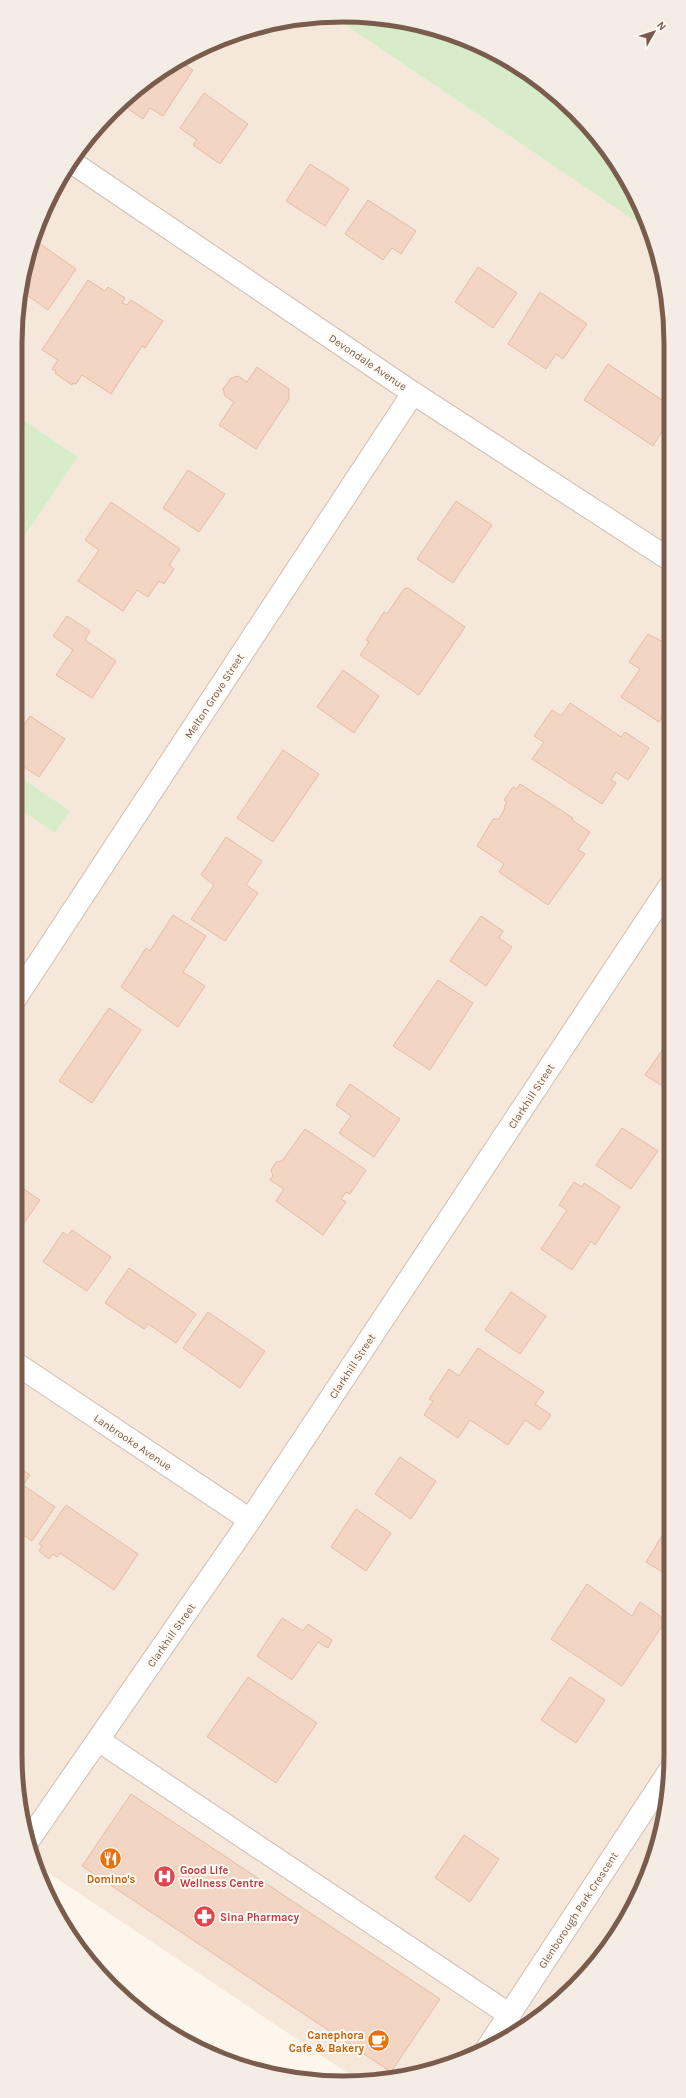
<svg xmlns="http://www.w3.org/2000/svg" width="686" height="2098" font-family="Karla,sans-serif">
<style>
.residential{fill:#f5e8da}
.green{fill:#d8ecc9}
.building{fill:#f3d5c3;stroke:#e6bba3}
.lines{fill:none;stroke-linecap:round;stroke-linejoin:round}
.minor-casing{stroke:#d1beb0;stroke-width:24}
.minor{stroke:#fff;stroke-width:22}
.labels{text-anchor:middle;stroke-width:4;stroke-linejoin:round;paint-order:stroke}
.street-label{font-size:11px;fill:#7a5c4d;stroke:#fffaf3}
.health-label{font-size:11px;font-weight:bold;fill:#be3a42;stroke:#fffaf3;text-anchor:start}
.food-label{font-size:11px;font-weight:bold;fill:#c56008;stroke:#fffaf3}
.rim{fill:none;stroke:#7a5c4d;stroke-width:5}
</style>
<rect width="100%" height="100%" fill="#fdf6ec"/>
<polygon class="residential" points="332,16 647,229 668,300 671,1755 665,1819 646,1880 616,1937 542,2015 488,2049 428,2072 365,2082 361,2082 35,1864 21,1819 15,1755 15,806 55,833 70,811 15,773 15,550 78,457 15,414 15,343 21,279 40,217 70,161 111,111 161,70 218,40 279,21"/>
<g class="green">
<polygon points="343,15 407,21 507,59 575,111 637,198 647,229 332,16"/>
<polygon points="15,414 78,457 15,550"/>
<polygon points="15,773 70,811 55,833 15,806"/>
</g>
<g class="building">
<polygon points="179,61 193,70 163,116 150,108 143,119 127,108 134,97 131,95 161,70"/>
<polygon points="204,93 248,124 220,164 193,145 197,140 180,128"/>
<polygon points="310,164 349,189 325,226 286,201"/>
<polygon points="368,200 416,231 401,254 392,248 383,260 345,234"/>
<polygon points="33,239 76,269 48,310 20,290 21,279"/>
<polygon points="478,267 517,293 493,328 455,302"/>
<polygon points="88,280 105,291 108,287 125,298 122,303 127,305 131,300 163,321 145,348 142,346 111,394 82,375 76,384 73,383 72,385 55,373 56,371 52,369 58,360 42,350"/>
<polygon points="540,292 587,324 563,359 556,354 546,369 508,344"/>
<polygon points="608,364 668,404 668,422 653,446 584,400"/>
<polygon points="257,367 289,389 289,399 256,449 219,425 234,402 225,396 223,389 231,378 238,376 247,382"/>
<polygon points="188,470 225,494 199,532 163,508"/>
<polygon points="456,501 492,525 453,583 417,559"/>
<polygon points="111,502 180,549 169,565 174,569 164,584 159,581 148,597 137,590 123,611 78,581 99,550 85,540"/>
<polygon points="408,588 465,627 419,695 360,655 369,642 366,640 384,612 387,614 404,589"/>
<polygon points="67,616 90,631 85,640 116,661 92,698 56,675 73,650 53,636"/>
<polygon points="648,634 669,645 669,707 659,722 621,697 640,669 629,662"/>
<polygon points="343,670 379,696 354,733 317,707"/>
<polygon points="570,703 621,737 625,732 649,748 628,780 616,772 611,780 616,783 602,804 532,759 544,742 534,736 552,710 561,716"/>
<polygon points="30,716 65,739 39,777 15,761 15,738"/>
<polygon points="283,750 319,774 273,842 237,818"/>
<polygon points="520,784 573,818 572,820 590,832 578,850 585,854 548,905 499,872 504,864 477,846 493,819 499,819 505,808 504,807 507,802 504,800 513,787 517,789"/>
<polygon points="226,837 262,861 246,885 258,893 225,941 191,919 214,885 201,875"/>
<polygon points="173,915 206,936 183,972 205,986 178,1027 121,987 146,948 150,951"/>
<polygon points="481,916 503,931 499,938 512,947 486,986 450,961"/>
<polygon points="438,980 473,1003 430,1070 393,1046"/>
<polygon points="109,1008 141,1030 92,1103 59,1081"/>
<polygon points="668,1042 670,1043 670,1091 645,1075"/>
<polygon points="350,1084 400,1119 374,1157 339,1133 351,1116 336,1105"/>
<polygon points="622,1128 658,1151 631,1189 596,1165"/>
<polygon points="305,1129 366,1170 350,1194 346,1192 341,1199 346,1202 323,1235 276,1201 284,1189 270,1180 273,1176 271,1170 276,1162 282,1161"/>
<polygon points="574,1182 582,1187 584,1183 620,1207 595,1245 591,1241 572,1270 541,1249 567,1210 559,1205"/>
<polygon points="15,1183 40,1200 15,1236"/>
<polygon points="72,1230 111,1257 87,1291 43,1262 63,1232 68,1236"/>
<polygon points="129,1268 196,1314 176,1343 148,1324 144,1329 105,1303"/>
<polygon points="511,1292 546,1316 520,1354 485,1330"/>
<polygon points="208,1312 265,1351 240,1388 183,1348"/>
<polygon points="478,1348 544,1392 535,1404 551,1415 540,1430 525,1420 508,1445 470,1420 458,1438 424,1415 433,1401 429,1399 449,1369 459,1376"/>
<polygon points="400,1457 436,1481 411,1519 375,1494"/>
<polygon points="15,1464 30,1475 23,1485 55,1507 32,1541 15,1529"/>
<polygon points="66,1505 138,1554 114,1590 60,1553 57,1557 53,1554 49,1559 39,1551 42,1546 39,1544"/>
<polygon points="356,1509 391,1533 366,1571 331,1547"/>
<polygon points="671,1521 671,1577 646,1562"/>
<polygon points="587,1584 632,1616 640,1602 666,1620 622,1686 551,1639"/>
<polygon points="282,1618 303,1631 308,1624 332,1640 328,1648 318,1642 292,1680 257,1656"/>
<polygon points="248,1677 317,1723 276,1783 207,1737"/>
<polygon points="570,1677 605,1700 576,1743 541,1720"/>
<polygon points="131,1794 440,1999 391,2072 82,1866"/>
<polygon points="464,1835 499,1859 470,1902 435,1878"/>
</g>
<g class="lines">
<defs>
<g id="minor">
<polyline points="70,161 413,393 669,559"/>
<polyline points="15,999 413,393"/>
<polyline points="15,1363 250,1520"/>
<polyline points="98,1740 510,2015"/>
<polyline points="28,1841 250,1520 669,887"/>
<polyline points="486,2050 670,1770"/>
</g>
</defs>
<use href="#minor" class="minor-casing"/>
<use href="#minor" class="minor"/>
</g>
<defs>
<symbol id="restaurant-disc" viewBox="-11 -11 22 22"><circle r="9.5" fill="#e8710a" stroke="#fffaf3"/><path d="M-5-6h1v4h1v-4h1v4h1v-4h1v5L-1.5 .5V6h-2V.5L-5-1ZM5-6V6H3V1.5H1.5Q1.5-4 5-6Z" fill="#fff"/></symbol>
<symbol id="hospital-disc" viewBox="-11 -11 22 22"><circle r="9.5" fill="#e0444e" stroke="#fffaf3"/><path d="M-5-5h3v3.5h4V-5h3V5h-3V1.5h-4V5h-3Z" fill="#fff"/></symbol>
<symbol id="pharmacy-disc" viewBox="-11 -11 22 22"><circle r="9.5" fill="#e0444e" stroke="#fffaf3"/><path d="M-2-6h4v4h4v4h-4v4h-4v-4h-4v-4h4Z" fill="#fff"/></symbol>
<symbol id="cafe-disc" viewBox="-11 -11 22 22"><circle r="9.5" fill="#e8710a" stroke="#fffaf3"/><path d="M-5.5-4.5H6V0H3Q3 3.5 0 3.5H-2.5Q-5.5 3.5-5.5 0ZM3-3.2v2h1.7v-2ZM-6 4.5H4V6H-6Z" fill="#fff"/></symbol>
</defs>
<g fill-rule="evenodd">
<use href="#restaurant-disc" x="98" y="1846" width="25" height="25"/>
<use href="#hospital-disc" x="152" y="1864" width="25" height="25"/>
<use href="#pharmacy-disc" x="192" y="1904" width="25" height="25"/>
<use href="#cafe-disc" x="366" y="2028" width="25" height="25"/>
</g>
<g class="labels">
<g class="street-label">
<text transform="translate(368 362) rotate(34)" y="4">Devondale Avenue</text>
<text transform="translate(214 696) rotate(-57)" y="4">Melton Grove Street</text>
<text transform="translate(531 1096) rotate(-57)" y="4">Clarkhill Street</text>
<text transform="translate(352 1366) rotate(-57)" y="4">Clarkhill Street</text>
<text transform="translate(133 1442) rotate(34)" y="4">Lanbrooke Avenue</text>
<text transform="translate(171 1635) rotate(-55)" y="4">Clarkhill Street</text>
<text transform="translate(578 1910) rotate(-57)" y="4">Glenborough Park Crescent</text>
</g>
<g class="health-label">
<text x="180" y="1874">Good Life<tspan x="180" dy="13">Wellness Centre</tspan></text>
<text x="220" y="1921">Sina Pharmacy</text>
</g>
<g class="food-label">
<text x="111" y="1883">Domino's</text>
<text x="364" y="2039" text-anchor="end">Canephora<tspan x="364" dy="13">Cafe &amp; Bakery</tspan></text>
</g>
</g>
<path d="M0 0H686V2098H0ZM343 22H343A321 321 0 0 1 664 343V1755A321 321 0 0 1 343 2076H343A321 321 0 0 1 22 1755V343A321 321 0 0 1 343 22Z" fill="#f4ede6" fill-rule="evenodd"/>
<path class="rim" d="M343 22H343A321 321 0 0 1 664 343V1755A321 321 0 0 1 343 2076H343A321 321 0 0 1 22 1755V343A321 321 0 0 1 343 22Z"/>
<g transform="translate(654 32) rotate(51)" stroke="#fffaf3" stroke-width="3" paint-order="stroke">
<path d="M0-3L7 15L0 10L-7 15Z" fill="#7a5c4d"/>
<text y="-6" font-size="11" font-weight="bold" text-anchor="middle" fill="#7a5c4d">N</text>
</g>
</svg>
